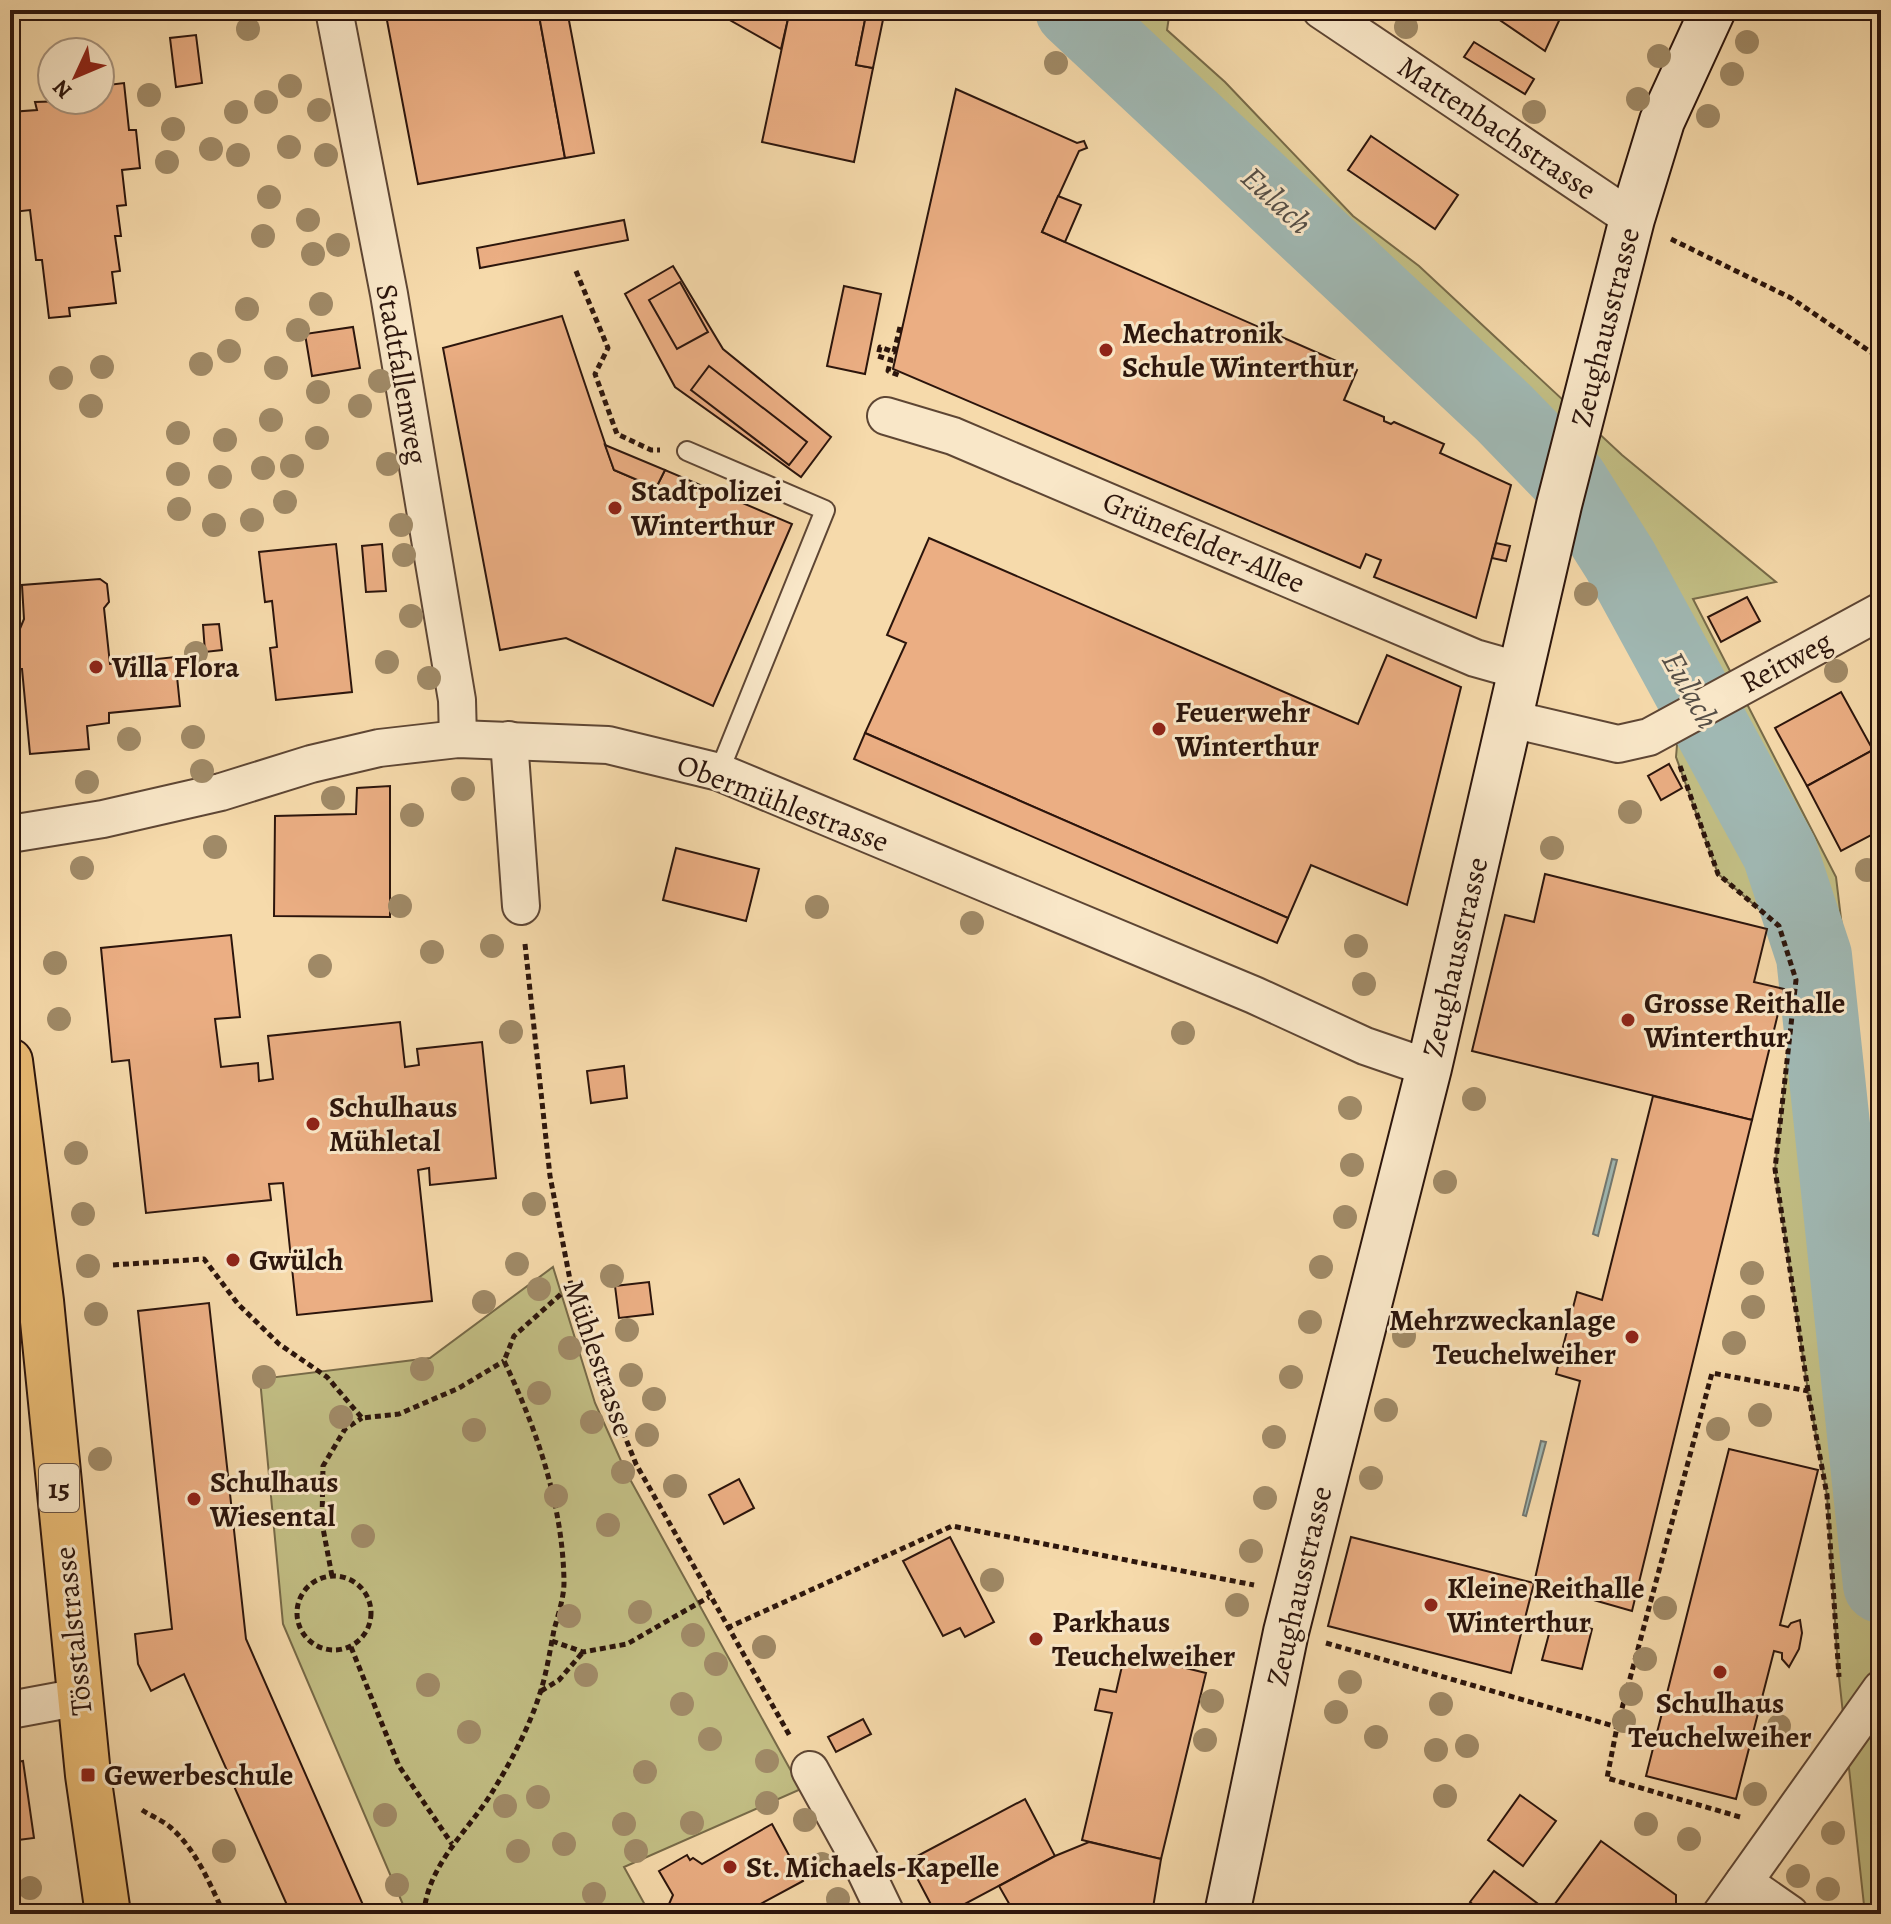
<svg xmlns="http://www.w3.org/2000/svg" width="1891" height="1924" font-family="Alegreya,serif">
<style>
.green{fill:#c2be84;stroke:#776a48;stroke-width:2}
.water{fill:#a0b8b3;stroke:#727770;stroke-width:2}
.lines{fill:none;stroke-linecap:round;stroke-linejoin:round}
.river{stroke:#a0b8b3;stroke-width:76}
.building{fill:#ebae83;stroke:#2c150c;stroke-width:2}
.lane-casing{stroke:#5e4634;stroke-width:22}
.street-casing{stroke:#5e4634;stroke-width:40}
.secondary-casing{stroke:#2c150c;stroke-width:48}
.primary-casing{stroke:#2c150c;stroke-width:48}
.path{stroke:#2c150c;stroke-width:5;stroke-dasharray:6 4;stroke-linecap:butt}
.lane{stroke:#f9e7c8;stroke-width:18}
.street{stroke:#f9e7c8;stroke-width:36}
.secondary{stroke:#f9e7c8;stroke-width:44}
.primary{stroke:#ebbd76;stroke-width:44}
.tree{fill:#a08a67}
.poi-dot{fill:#8f2418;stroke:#f9e7c8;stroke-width:3}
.labels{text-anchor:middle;stroke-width:6;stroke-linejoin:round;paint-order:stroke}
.shield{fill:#f9e7c8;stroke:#6a5444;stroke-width:2}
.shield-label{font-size:28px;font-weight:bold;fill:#2c150c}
.street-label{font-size:30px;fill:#2c150c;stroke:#f9e7c8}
.poi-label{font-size:30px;font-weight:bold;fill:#2c150c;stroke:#f9e7c8;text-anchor:start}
.water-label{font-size:32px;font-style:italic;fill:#554e46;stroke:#f9e7c8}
</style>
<rect width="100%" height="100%" fill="#f6daab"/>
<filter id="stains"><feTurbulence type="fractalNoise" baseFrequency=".0025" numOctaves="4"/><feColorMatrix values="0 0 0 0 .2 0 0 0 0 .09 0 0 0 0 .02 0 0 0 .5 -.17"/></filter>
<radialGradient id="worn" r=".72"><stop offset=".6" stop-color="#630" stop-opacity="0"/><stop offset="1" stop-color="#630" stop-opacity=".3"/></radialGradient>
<g class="green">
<polygon points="1023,10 1170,10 1167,30 1225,82 1353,216 1419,266 1622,455 1776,582 1693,599 1836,877 1881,1252 1881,1914 1865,1914 1838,1668 1827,1495 1808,1391 1775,1169 1796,980 1779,926 1718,874 1676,757 1679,721 1558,505 1048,26"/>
<polygon points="553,1267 595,1403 626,1472 801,1789 624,1867 650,1914 407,1914 283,1624 260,1379 430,1358"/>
</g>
<g class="water">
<polygon points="1612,1159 1617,1160 1598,1236 1593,1234"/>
<polygon points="1541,1441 1546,1442 1526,1516 1523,1515"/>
</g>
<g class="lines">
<polyline class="river" points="1073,10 1504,413 1570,481 1620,560 1780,853 1814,956 1881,1585"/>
</g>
<g class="building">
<polygon points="385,10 538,10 565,158 418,184"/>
<polygon points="538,10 567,10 594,153 565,158"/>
<polygon points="712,10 772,10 788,19 781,49"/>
<polygon points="772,10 867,10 856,65 873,68 854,162 762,142 788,19"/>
<polygon points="867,10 885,10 873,68 856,65"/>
<polygon points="1485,10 1564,10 1545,51"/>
<polygon points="196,35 202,83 176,87 170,38"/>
<polygon points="1474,42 1534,79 1525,94 1464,57"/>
<polygon points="124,83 129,130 136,130 140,168 122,170 126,205 117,206 121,236 115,236 120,271 112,272 116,303 69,308 70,316 49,318 42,260 36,260 30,210 13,212 10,112 37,110 35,102 100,100 100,86"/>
<polygon points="956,89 1077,143 1084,141 1087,148 1079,151 1042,232 1357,370 1344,400 1384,417 1384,421 1391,424 1394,422 1444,444 1440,453 1511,485 1476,618 1374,577 1381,560 1366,554 1360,568 893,369"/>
<polygon points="1371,136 1458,195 1435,229 1348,170"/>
<polygon points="1058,196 1081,205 1065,242 1042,232"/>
<polygon points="624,220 628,240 480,268 477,248"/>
<polygon points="673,266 723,349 831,437 801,477 675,387 625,294"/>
<polygon points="680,282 708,332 677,349 649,300"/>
<polygon points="844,286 881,294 865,374 827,366"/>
<polygon points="562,316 614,470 656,488 665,470 792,524 713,706 566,638 500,650 443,348"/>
<polygon points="353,327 360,368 312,376 305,334"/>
<polygon points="709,366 807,442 789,465 691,390"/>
<polygon points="605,445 665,470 656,488 614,470"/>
<polygon points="929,538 1358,724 1387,655 1461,687 1407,905 1311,865 1288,918 865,733 906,643 887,635"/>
<polygon points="1496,543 1510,546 1506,561 1492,558"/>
<polygon points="336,544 352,692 276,700 270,648 277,647 272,601 265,602 259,552"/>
<polygon points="382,544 386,591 366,592 362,546"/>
<polygon points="100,579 107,584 109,602 104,608 110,664 175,657 180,706 109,713 109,723 87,726 89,749 30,754 22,669 17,669 16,655 19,631 24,619 22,585"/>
<polygon points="1747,597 1760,621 1721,642 1708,617"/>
<polygon points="219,624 222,650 205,652 203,625"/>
<polygon points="1841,692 1873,750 1807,786 1775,728"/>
<polygon points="865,733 1288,918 1277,943 854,759"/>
<polygon points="1881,742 1881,830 1841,851 1807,786 1873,750 1872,747"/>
<polygon points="1669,764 1682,788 1661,800 1648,776"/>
<polygon points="390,786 390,917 274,916 275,816 356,814 357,788"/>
<polygon points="676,848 759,869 746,921 663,900"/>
<polygon points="1545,874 1767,929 1754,982 1784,989 1752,1120 1472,1051 1505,915 1534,922"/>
<polygon points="231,935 240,1017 215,1019 221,1067 258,1063 259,1081 273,1079 268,1036 400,1022 405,1067 419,1065 417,1049 482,1042 496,1178 430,1185 429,1168 418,1170 432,1301 297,1315 283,1183 269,1184 271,1200 146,1213 129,1060 112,1062 101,948"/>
<polygon points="624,1066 627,1098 591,1103 587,1071"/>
<polygon points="1653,1096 1752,1120 1632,1611 1534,1583 1580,1381 1556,1374 1577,1292 1602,1300"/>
<polygon points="649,1282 653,1314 619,1318 615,1286"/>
<polygon points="209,1303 246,1639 367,1914 291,1914 184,1674 151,1691 138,1664 135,1634 172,1629 138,1311"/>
<polygon points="1729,1449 1818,1470 1780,1625 1788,1627 1791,1623 1800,1620 1802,1633 1799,1649 1789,1667 1782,1659 1782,1653 1774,1651 1736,1799 1646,1776"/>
<polygon points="739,1479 754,1508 724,1524 709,1495"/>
<polygon points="950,1537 994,1622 965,1637 960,1628 943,1636 903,1561"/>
<polygon points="1351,1537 1534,1583 1511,1673 1328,1626"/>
<polygon points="1553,1619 1592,1629 1582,1669 1542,1660"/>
<polygon points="1125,1653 1206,1673 1161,1859 1082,1840 1112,1713 1095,1710 1100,1689 1116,1692"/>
<polygon points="863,1719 871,1734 836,1752 828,1737"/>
<polygon points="23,1761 34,1838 10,1841 10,1763"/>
<polygon points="1520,1795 1556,1821 1523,1866 1488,1840"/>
<polygon points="1025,1799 1055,1856 946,1914 936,1914 908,1861"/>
<polygon points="772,1824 803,1881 742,1914 668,1914 666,1911 673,1895 659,1871 687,1855 690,1860 693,1858 702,1864"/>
<polygon points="1601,1841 1676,1895 1676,1910 1673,1914 1484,1914 1470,1902 1494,1871 1549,1912"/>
<polygon points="1089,1842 1161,1859 1152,1914 1015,1914 999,1886 1055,1856"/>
</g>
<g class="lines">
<defs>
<polyline id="lane" points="687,451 825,510 719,772"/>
<g id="street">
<polyline points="334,10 389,294 457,700 458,739"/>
<polyline points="1321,10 1632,219"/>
<polyline points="886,416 953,436 1475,658 1521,671"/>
<polyline points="1511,719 1618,744 1649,737 1881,611"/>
<polyline points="509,740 521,906"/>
<polyline points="10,834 103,819 221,792 311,764 379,748 458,739 608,745 719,772 1254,995 1365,1046 1429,1068"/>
<polyline points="10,1710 80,1697"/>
<polyline points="810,1770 863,1866 886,1914"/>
<polyline points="1744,1882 1790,1914"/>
<polyline points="1721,1914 1881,1689"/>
</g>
<polyline id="secondary" points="1227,1914 1286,1632 1429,1068 1559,505 1632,219 1662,121 1713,10"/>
<polyline id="primary" points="10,1061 41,1301 88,1775 108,1914"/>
</defs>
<use href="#lane" class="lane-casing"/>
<use href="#street" class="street-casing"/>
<use href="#secondary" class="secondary-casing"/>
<use href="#primary" class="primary-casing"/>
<g class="path">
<polyline points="1671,239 1791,298 1881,359"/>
<polyline points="576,271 608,348 595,374 617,434 651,450 660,450"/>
<polyline points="900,327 894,352 880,347 878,356 891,360 888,371 901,376"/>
<polyline points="1680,766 1718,874 1779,926 1796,980 1775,1169 1808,1391 1827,1495 1839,1677"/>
<polyline points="525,944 550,1176 571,1285 593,1357 636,1464 791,1738"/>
<polyline points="113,1265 204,1259 238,1304 279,1344 327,1377 362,1418 399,1414 459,1388 504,1361"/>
<polyline points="332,1576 322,1523 323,1466 345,1429 362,1418"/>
<circle cx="334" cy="1613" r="37"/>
<polyline points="727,1628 952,1526 1254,1585"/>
<polyline points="552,1641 583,1652 627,1644 709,1597"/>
<polyline points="1326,1643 1617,1727"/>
<polyline points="351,1647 399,1766 452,1844"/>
<polyline points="541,1691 559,1680 583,1652"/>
<path d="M142 1810C151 1816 162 1820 170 1827 196 1849 210 1884 224 1914"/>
<polyline points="1740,1817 1607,1778 1617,1727 1712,1373 1808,1391"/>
<path d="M424 1914C427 1866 467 1832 491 1794 511 1762 530 1726 541 1690 547 1671 550 1650 554 1630 558 1615 564 1598 564 1582 563 1506 537 1429 504 1361L514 1336 571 1285"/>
</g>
<use href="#lane" class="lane"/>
<use href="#street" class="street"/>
<use href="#secondary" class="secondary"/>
<use href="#primary" class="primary"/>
</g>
<g class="tree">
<circle cx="1406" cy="27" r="12"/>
<circle cx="248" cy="29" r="12"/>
<circle cx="1747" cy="42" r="12"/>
<circle cx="1659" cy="56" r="12"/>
<circle cx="1056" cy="63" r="12"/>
<circle cx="1732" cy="74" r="12"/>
<circle cx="290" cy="86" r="12"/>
<circle cx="149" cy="95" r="12"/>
<circle cx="1638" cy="99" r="12"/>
<circle cx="266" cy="102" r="12"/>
<circle cx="319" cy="110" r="12"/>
<circle cx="236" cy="112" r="12"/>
<circle cx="1534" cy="112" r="12"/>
<circle cx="1708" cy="116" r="12"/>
<circle cx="173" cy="129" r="12"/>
<circle cx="289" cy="147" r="12"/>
<circle cx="211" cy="149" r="12"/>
<circle cx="238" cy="155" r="12"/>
<circle cx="326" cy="155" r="12"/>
<circle cx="167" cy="162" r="12"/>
<circle cx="269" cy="197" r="12"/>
<circle cx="308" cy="220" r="12"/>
<circle cx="263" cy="236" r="12"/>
<circle cx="338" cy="245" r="12"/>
<circle cx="313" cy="254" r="12"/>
<circle cx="321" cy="304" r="12"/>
<circle cx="247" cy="309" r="12"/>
<circle cx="298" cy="330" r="12"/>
<circle cx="229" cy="351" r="12"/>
<circle cx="201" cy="364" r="12"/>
<circle cx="102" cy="367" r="12"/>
<circle cx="276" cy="368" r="12"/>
<circle cx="61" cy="378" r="12"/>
<circle cx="380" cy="381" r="12"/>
<circle cx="318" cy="392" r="12"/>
<circle cx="91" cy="406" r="12"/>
<circle cx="360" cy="406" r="12"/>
<circle cx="271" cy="420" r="12"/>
<circle cx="178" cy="433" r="12"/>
<circle cx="317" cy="438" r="12"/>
<circle cx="225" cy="440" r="12"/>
<circle cx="388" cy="464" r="12"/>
<circle cx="292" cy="466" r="12"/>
<circle cx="263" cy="468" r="12"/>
<circle cx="178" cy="474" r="12"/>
<circle cx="220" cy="477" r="12"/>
<circle cx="285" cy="502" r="12"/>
<circle cx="179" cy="509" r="12"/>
<circle cx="252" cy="520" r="12"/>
<circle cx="214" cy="525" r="12"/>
<circle cx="401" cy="525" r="12"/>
<circle cx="404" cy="555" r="12"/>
<circle cx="1586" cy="594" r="12"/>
<circle cx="411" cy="616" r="12"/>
<circle cx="196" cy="653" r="12"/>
<circle cx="387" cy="662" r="12"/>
<circle cx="1836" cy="671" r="12"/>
<circle cx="429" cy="678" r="12"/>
<circle cx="193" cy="737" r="12"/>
<circle cx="129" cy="739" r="12"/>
<circle cx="202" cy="771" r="12"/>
<circle cx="87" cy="782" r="12"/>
<circle cx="463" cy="789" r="12"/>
<circle cx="333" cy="798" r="12"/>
<circle cx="1630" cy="812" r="12"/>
<circle cx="412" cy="815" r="12"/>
<circle cx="215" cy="847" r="12"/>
<circle cx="1552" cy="848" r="12"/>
<circle cx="82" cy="868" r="12"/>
<circle cx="1867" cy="870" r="12"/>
<circle cx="400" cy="906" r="12"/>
<circle cx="817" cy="907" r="12"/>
<circle cx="972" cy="923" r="12"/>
<circle cx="492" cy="946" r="12"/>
<circle cx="1356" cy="946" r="12"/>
<circle cx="432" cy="952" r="12"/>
<circle cx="55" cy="963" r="12"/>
<circle cx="320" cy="966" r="12"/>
<circle cx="1364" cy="984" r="12"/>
<circle cx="59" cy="1019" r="12"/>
<circle cx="511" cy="1032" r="12"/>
<circle cx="1183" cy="1033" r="12"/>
<circle cx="1474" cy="1099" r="12"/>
<circle cx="1350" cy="1108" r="12"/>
<circle cx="76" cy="1153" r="12"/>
<circle cx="1352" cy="1165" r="12"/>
<circle cx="1445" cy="1182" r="12"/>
<circle cx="534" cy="1204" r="12"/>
<circle cx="83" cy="1214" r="12"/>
<circle cx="1345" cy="1217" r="12"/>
<circle cx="517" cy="1264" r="12"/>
<circle cx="88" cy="1266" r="12"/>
<circle cx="1321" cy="1267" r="12"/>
<circle cx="1752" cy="1273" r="12"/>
<circle cx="612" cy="1276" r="12"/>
<circle cx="539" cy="1289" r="12"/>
<circle cx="484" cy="1302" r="12"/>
<circle cx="1753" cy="1307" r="12"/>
<circle cx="96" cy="1314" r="12"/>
<circle cx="1310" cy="1322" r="12"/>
<circle cx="627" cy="1330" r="12"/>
<circle cx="1404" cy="1336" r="12"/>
<circle cx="1734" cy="1343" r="12"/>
<circle cx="570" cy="1348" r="12"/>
<circle cx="422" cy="1369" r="12"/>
<circle cx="631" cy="1375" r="12"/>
<circle cx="264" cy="1377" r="12"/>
<circle cx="1291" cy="1377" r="12"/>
<circle cx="539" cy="1393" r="12"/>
<circle cx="654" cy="1399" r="12"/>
<circle cx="1386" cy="1410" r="12"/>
<circle cx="1760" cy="1415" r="12"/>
<circle cx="341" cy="1417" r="12"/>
<circle cx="592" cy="1422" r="12"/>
<circle cx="1718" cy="1429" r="12"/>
<circle cx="474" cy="1430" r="12"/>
<circle cx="647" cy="1435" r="12"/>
<circle cx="1274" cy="1437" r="12"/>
<circle cx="100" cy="1459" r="12"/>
<circle cx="623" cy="1472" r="12"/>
<circle cx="1371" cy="1478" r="12"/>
<circle cx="675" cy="1486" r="12"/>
<circle cx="556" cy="1496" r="12"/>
<circle cx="1265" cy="1498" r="12"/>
<circle cx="608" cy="1525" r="12"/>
<circle cx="363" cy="1536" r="12"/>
<circle cx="1251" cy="1551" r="12"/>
<circle cx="992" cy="1580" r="12"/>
<circle cx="1237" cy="1605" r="12"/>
<circle cx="1665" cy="1608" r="12"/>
<circle cx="640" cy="1612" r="12"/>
<circle cx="569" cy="1616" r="12"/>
<circle cx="693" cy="1635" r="12"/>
<circle cx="764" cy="1647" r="12"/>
<circle cx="1645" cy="1659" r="12"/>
<circle cx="716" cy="1664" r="12"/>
<circle cx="586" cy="1675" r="12"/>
<circle cx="1350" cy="1682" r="12"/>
<circle cx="428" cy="1685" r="12"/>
<circle cx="1631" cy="1694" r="12"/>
<circle cx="1212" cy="1701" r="12"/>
<circle cx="682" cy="1704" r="12"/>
<circle cx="1441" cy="1704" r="12"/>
<circle cx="1336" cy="1712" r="12"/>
<circle cx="1624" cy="1721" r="12"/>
<circle cx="1779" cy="1726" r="12"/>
<circle cx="469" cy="1732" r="12"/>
<circle cx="1376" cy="1737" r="12"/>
<circle cx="710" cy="1739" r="12"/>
<circle cx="1205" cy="1740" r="12"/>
<circle cx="1467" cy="1746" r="12"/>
<circle cx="1436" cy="1750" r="12"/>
<circle cx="767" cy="1761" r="12"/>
<circle cx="645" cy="1772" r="12"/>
<circle cx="1755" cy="1794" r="12"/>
<circle cx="1445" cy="1796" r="12"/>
<circle cx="538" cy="1797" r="12"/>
<circle cx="767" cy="1803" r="12"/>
<circle cx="505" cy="1806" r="12"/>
<circle cx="385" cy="1815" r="12"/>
<circle cx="805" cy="1820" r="12"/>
<circle cx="692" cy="1823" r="12"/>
<circle cx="624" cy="1824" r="12"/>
<circle cx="1646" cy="1824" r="12"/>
<circle cx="1833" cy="1833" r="12"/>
<circle cx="1689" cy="1839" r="12"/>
<circle cx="564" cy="1844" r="12"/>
<circle cx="224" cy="1851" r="12"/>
<circle cx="518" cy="1851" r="12"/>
<circle cx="636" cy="1851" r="12"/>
<circle cx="822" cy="1864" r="12"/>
<circle cx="1798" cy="1876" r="12"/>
<circle cx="397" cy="1885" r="12"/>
<circle cx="30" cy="1888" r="12"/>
<circle cx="1828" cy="1889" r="12"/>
<circle cx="594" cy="1894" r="12"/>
<circle cx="838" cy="1899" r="12"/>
</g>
<g class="poi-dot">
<circle cx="1106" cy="350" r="8"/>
<circle cx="615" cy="508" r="8"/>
<circle cx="96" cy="667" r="8"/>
<circle cx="1159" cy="729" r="8"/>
<circle cx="1628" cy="1020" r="8"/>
<circle cx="313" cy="1124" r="8"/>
<circle cx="233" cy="1260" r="8"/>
<circle cx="1632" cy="1337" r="8"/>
<circle cx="194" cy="1499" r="8"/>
<circle cx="1431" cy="1605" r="8"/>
<circle cx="1036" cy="1639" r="8"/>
<circle cx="1720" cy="1672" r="8"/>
<rect x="80" y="1767" width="16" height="16" rx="4"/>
<circle cx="730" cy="1867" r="8"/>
</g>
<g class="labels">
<rect class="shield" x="39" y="1464" width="40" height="48" rx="6"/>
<g class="shield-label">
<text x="59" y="1498">15</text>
</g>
<g class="street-label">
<text transform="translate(1497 128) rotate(34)" y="10">Mattenbachstrasse</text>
<text transform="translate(1605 327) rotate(-76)" y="10">Zeughausstrasse</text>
<text transform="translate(402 374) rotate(80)" y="10">Stadtfallenweg</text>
<text transform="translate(1204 542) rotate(23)" y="10">Grünefelder-Allee</text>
<text transform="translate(1786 662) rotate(-28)" y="10">Reitweg</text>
<text transform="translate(783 803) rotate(21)" y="10">Obermühlestrasse</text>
<text transform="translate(1455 957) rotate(-77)" y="10">Zeughausstrasse</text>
<text transform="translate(599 1358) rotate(71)" y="10">Mühlestrasse</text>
<text transform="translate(1299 1586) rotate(-77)" y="10">Zeughausstrasse</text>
<text transform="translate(73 1631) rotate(-96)" y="10">Tösstalstrasse</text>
</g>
<g class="poi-label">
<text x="1122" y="343">Mechatronik<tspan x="1122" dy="34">Schule Winterthur</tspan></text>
<text x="631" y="501">Stadtpolizei<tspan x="631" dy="34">Winterthur</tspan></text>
<text x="112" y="677">Villa Flora</text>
<text x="1175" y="722">Feuerwehr<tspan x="1175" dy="34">Winterthur</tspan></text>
<text x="1644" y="1013">Grosse Reithalle<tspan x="1644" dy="34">Winterthur</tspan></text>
<text x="329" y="1117">Schulhaus<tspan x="329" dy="34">Mühletal</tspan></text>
<text x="249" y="1270">Gwülch</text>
<text x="1616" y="1330" text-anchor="end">Mehrzweckanlage<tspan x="1616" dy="34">Teuchelweiher</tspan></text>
<text x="210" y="1492">Schulhaus<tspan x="210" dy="34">Wiesental</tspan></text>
<text x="1447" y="1598">Kleine Reithalle<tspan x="1447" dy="34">Winterthur</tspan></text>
<text x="1052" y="1632">Parkhaus<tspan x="1052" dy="34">Teuchelweiher</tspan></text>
<text x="1720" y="1713" text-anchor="middle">Schulhaus<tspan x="1720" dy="34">Teuchelweiher</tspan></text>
<text x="104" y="1785">Gewerbeschule</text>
<text x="746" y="1877">St. Michaels-Kapelle</text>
</g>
<g class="water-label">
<text transform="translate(1277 200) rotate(43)" y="11">Eulach</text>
<text transform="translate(1691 690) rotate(61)" y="11">Eulach</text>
</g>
</g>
<rect width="1891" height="1924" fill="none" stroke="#f6daab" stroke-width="40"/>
<rect x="12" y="12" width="1867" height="1900" fill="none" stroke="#2c150c" stroke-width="4"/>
<rect x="20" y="20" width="1851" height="1884" fill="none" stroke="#2c150c" stroke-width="2"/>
<g transform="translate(76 76) rotate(226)"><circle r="38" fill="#f9e7c8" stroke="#a7937d" stroke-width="2"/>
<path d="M0-6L14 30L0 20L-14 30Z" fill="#8f2418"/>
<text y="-12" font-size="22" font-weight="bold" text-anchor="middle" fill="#2c150c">N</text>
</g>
<rect width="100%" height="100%" filter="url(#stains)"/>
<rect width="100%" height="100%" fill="url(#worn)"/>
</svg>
